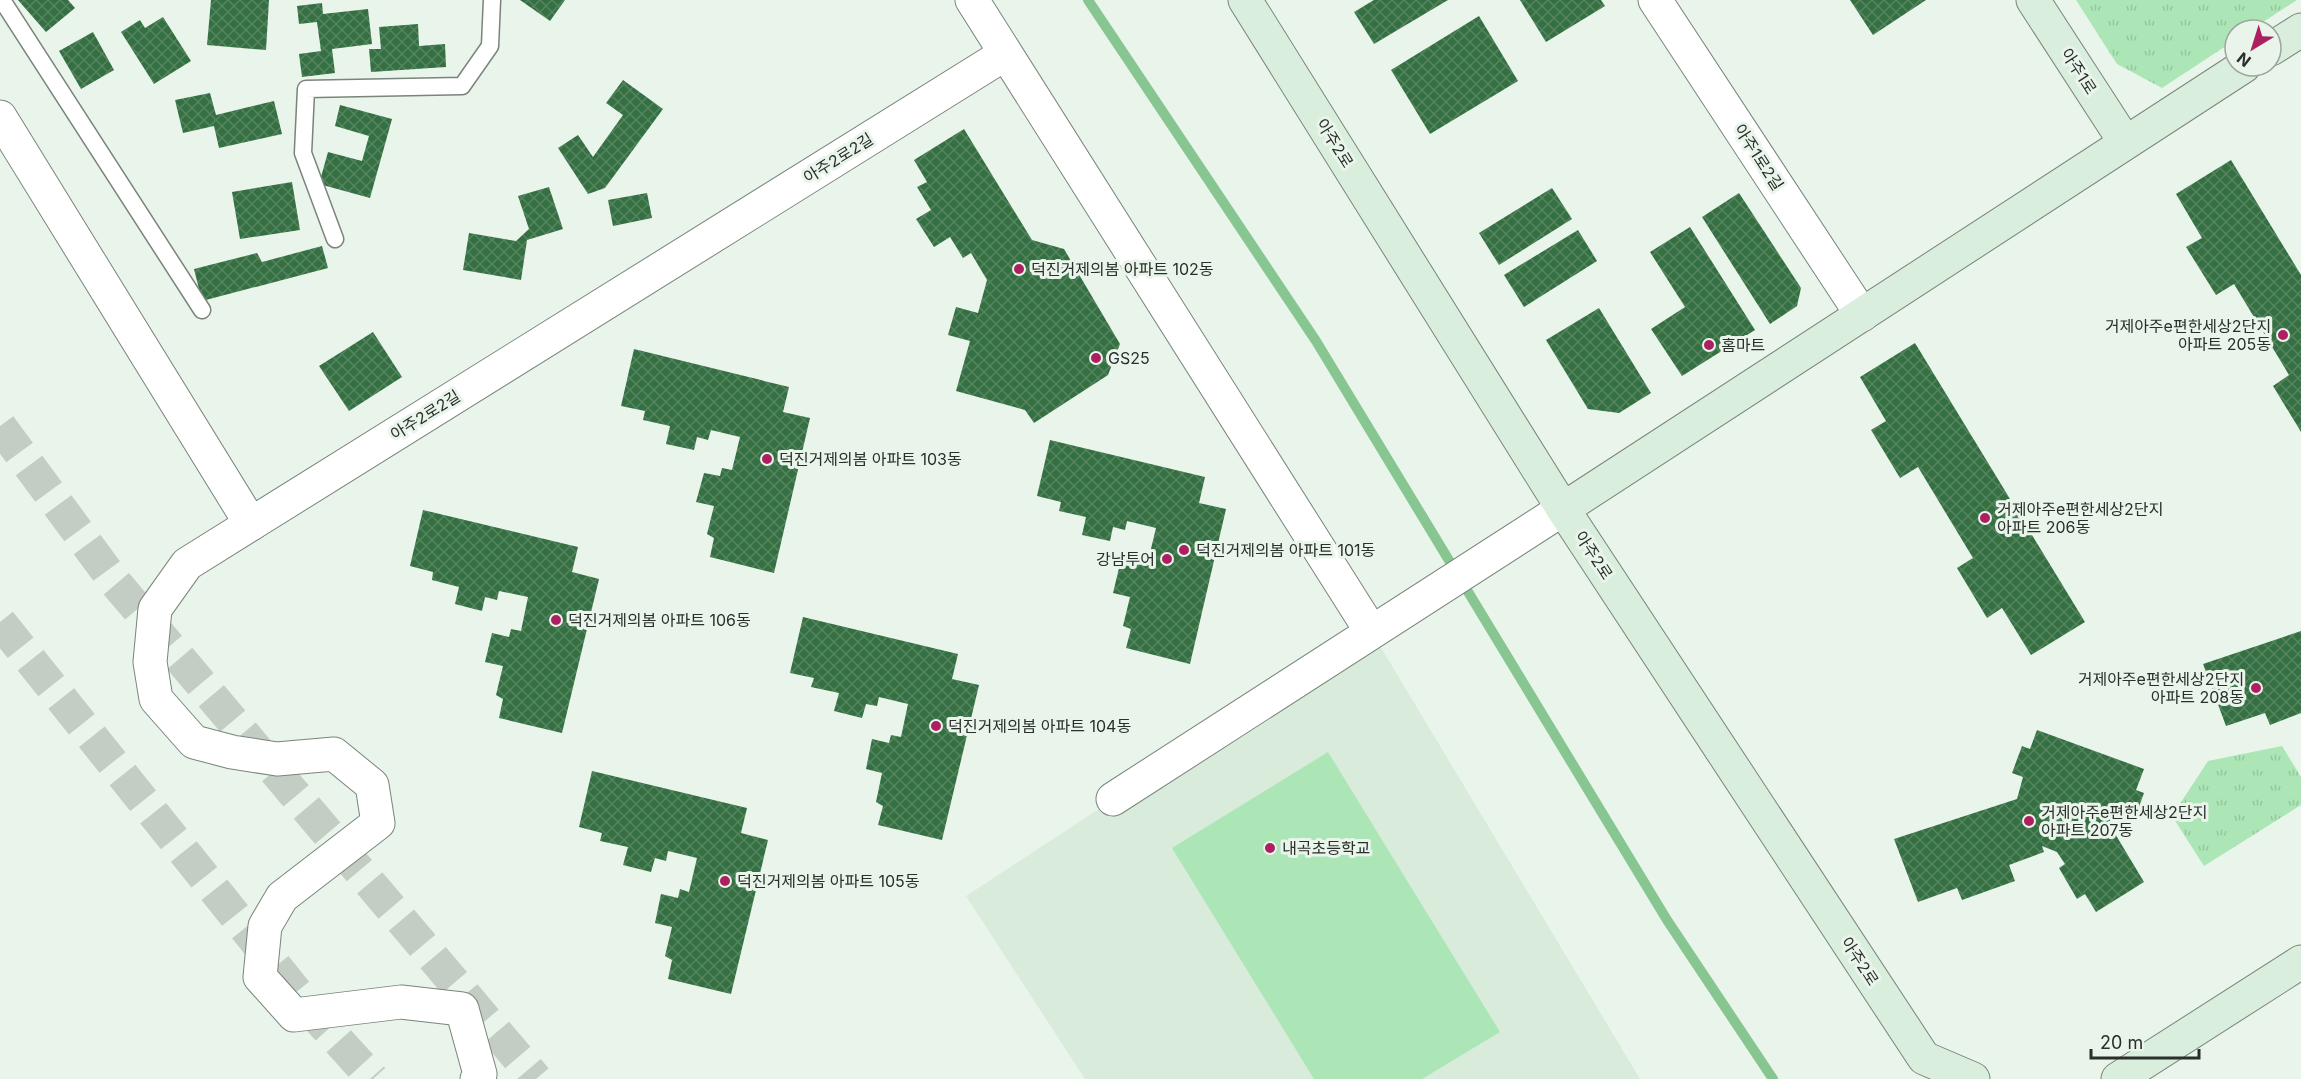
<svg xmlns="http://www.w3.org/2000/svg" width="2301" height="1079" font-family="Inter,'Noto Sans KR',sans-serif">
<style>
.built{fill:#d9ebdb}
.green{fill:#ade6b6}
.park{fill:url(#park-tufts)}
.lines{fill:none;stroke-linecap:round;stroke-linejoin:round}
.stream{stroke:#87c591;stroke-width:10}
.building{fill:url(#building-cross-hatch)}
.highway-tunnel{stroke:#c3cdc4;stroke-width:33;stroke-dasharray:33 16;stroke-linecap:butt}
.lane-casing{stroke:#7a847b;stroke-width:19}
.street-casing{stroke:#7a847b;stroke-width:35}
.secondary-casing{stroke:#7a847b;stroke-width:35}
.lane{stroke:#fff;stroke-width:16}
.street{stroke:#fff;stroke-width:33}
.secondary{stroke:#d9eedc;stroke-width:33}
.poi-dot{fill:#ac2061;stroke:#e9f4ea;stroke-width:2}
.labels{text-anchor:middle;stroke-width:6;stroke-linejoin:round;paint-order:stroke}
.street-label{font-size:16px;fill:#2a2f2b;stroke:#e9f4ea}
.poi-label{font-size:16px;fill:#2a2f2b;stroke:#e9f4ea;text-anchor:start}
</style>
<defs>
<pattern id="park-tufts" width="24" height="20" patternUnits="userSpaceOnUse" patternTransform="scale(1.5)"><rect width="24" height="20" fill="#ade6b6"/><path d="M3 7l-1-3M5 7V3M7 7l1-3M15 17l-1-3M17 17v-4M19 17l1-3" fill="none" stroke="#95c69d"/></pattern>
<pattern id="building-cross-hatch" width="8" height="8" patternUnits="userSpaceOnUse" patternTransform="scale(1.5)"><rect width="8" height="8" fill="#347041"/><path d="M0 0l8 8M0 8l8-8" fill="none" stroke="#578460"/></pattern>
</defs>
<rect width="100%" height="100%" fill="#e9f4ea"/>
<polygon class="built" points="1371,631 1640,1079 1085,1079 966,896"/>
<polygon class="green" points="1328,752 1500,1032 1422,1079 1314,1079 1172,848"/>
<g class="park">
<polygon points="2076,0 2297,0 2251,30 2235,30 2235,40 2162,88 2117,64"/>
<polygon points="2282,746 2301,777 2301,805 2204,866 2172,816 2208,761"/>
</g>
<g class="lines">
<polyline class="stream" points="1088,0 1316,341 1667,920 1773,1079"/>
</g>
<g class="building">
<polygon points="18,0 68,0 75,8 46,32"/>
<polygon points="211,0 269,0 266,50 207,45"/>
<polygon points="520,0 565,0 550,21"/>
<polygon points="1374,0 1448,0 1374,44 1354,12"/>
<polygon points="1520,0 1601,0 1605,6 1546,42"/>
<polygon points="1850,0 1926,0 1873,35"/>
<polygon points="322,3 323,14 368,9 372,44 332,49 335,73 302,77 299,54 321,51 317,22 299,24 297,6"/>
<polygon points="1479,16 1518,81 1430,134 1391,70"/>
<polygon points="163,17 191,61 154,84 121,32 140,20 145,28"/>
<polygon points="418,24 419,46 445,44 446,67 371,72 369,49 381,49 379,27"/>
<polygon points="93,32 114,70 81,89 59,51"/>
<polygon points="623,80 663,109 605,188 588,194 558,148 578,135 593,157 623,115 606,103"/>
<polygon points="210,93 216,115 274,101 282,134 219,148 214,126 183,133 175,100"/>
<polygon points="340,105 392,119 370,198 319,184 328,152 362,161 369,136 335,126"/>
<polygon points="964,129 1032,240 1064,249 1120,344 1108,375 1034,423 1025,410 956,391 970,341 948,335 956,307 978,313 987,280 971,253 963,258 950,237 934,247 916,219 931,210 917,187 927,182 914,160"/>
<polygon points="2231,160 2301,275 2301,432 2273,386 2289,375 2234,284 2216,295 2186,247 2202,238 2176,194"/>
<polygon points="292,182 300,230 240,239 232,192"/>
<polygon points="549,187 563,229 527,240 521,280 463,270 469,233 516,241 529,229 518,196"/>
<polygon points="1552,188 1572,219 1499,265 1479,233"/>
<polygon points="647,193 652,218 613,226 608,200"/>
<polygon points="1739,193 1801,288 1797,306 1770,324 1702,217"/>
<polygon points="1690,227 1755,330 1682,376 1651,329 1685,307 1650,252"/>
<polygon points="1578,230 1597,261 1524,307 1504,275"/>
<polygon points="322,246 328,268 202,301 194,269 257,253 262,262"/>
<polygon points="1599,308 1651,393 1619,413 1588,409 1546,340"/>
<polygon points="373,332 402,377 349,411 319,366"/>
<polygon points="1915,343 2085,622 2031,655 2002,608 1987,618 1957,568 1973,558 1918,467 1900,478 1871,430 1886,421 1860,377"/>
<polygon points="634,349 789,387 783,412 810,418 774,573 710,557 714,538 707,534 714,506 696,502 704,473 720,476 722,468 732,470 740,437 711,430 708,440 697,437 694,450 666,444 670,426 643,420 645,411 621,406"/>
<polygon points="1050,440 1205,477 1199,503 1226,509 1190,664 1126,648 1131,629 1123,626 1130,597 1113,593 1120,564 1136,568 1139,559 1148,561 1156,528 1127,521 1125,530 1113,527 1110,541 1082,535 1086,517 1059,511 1061,502 1037,496"/>
<polygon points="423,510 578,547 572,572 599,579 562,733 499,718 503,699 496,695 503,666 485,662 492,633 509,637 511,629 521,631 528,597 499,591 497,600 485,597 482,611 455,604 459,587 432,580 433,572 410,566"/>
<polygon points="803,617 958,654 952,679 979,685 942,840 878,825 883,806 876,802 882,773 866,769 872,739 889,743 891,735 901,737 908,704 879,697 877,706 866,704 862,718 834,711 839,693 811,687 814,678 790,673"/>
<polygon points="2301,631 2301,713 2270,725 2265,713 2226,726 2203,664"/>
<polygon points="2037,730 2144,769 2136,790 2144,793 2134,820 2122,816 2108,822 2144,882 2096,912 2085,894 2077,899 2059,868 2065,864 2057,852 2042,846 2044,852 2009,865 2015,881 1962,900 1957,888 1918,902 1894,839 2017,799 2023,777 2012,773 2022,746 2030,749"/>
<polygon points="592,771 747,808 741,833 768,840 731,994 668,979 672,960 665,956 672,927 655,923 661,894 678,898 680,889 689,892 697,858 668,851 666,861 655,858 651,872 623,865 628,847 600,841 602,833 579,827"/>
</g>
<g class="lines">
<g class="highway-tunnel">
<polyline points="0,426 114,581 536,1079"/>
<polyline points="0,622 313,1013 373,1079"/>
</g>
<defs>
<g id="lane">
<polyline points="2,0 202,310"/>
<polyline points="335,239 303,153 306,89 462,86 490,46 492,0"/>
</g>
<g id="street">
<polyline points="972,0 1371,631"/>
<polyline points="1655,0 1862,315"/>
<polyline points="0,117 251,524 1005,54"/>
<polyline points="251,524 187,564 155,609 150,662 156,699 194,742 232,752 277,759 334,754 372,785 378,823 282,897 265,926 260,977 294,1015 401,1002 462,1009 480,1074 477,1079"/>
<polyline points="1113,799 1563,509"/>
</g>
<g id="secondary">
<polyline points="1245,0 1563,509 1924,1058 1973,1079"/>
<polyline points="2033,0 2125,142"/>
<polyline points="2271,49 2301,30"/>
<polyline points="1563,509 2244,66"/>
<polyline points="2118,1079 2301,962"/>
</g>
</defs>
<use href="#lane" class="lane-casing"/>
<use href="#street" class="street-casing"/>
<use href="#secondary" class="secondary-casing"/>
<use href="#lane" class="lane"/>
<use href="#street" class="street"/>
<use href="#secondary" class="secondary"/>
</g>
<g class="poi-dot">
<circle cx="1019" cy="269" r="6"/>
<circle cx="2283" cy="335" r="6"/>
<circle cx="1709" cy="345" r="6"/>
<circle cx="1096" cy="358" r="6"/>
<circle cx="767" cy="459" r="6"/>
<circle cx="1985" cy="518" r="6"/>
<circle cx="1184" cy="550" r="6"/>
<circle cx="1167" cy="559" r="6"/>
<circle cx="556" cy="620" r="6"/>
<circle cx="2256" cy="688" r="6"/>
<circle cx="936" cy="726" r="6"/>
<circle cx="2029" cy="821" r="6"/>
<circle cx="1270" cy="848" r="6"/>
<circle cx="725" cy="881" r="6"/>
</g>
<g class="labels">
<g class="street-label">
<text transform="translate(2079 71) rotate(57)" y="6">아주1로</text>
<text transform="translate(1335 143) rotate(58)" y="6">아주2로</text>
<text transform="translate(1759 157) rotate(57)" y="6">아주1로2길</text>
<text transform="translate(838 158) rotate(-32)" y="6">아주2로2길</text>
<text transform="translate(425 415) rotate(-32)" y="6">아주2로2길</text>
<text transform="translate(1594 555) rotate(57)" y="6">아주2로</text>
<text transform="translate(1860 961) rotate(57)" y="6">아주2로</text>
</g>
<g class="poi-label">
<text x="1031" y="275">덕진거제의봄 아파트 102동</text>
<text x="2271" y="332" text-anchor="end">거제아주e편한세상2단지<tspan x="2271" dy="18">아파트 205동</tspan></text>
<text x="1721" y="351">홈마트</text>
<text x="1108" y="364">GS25</text>
<text x="779" y="465">덕진거제의봄 아파트 103동</text>
<text x="1997" y="515">거제아주e편한세상2단지<tspan x="1997" dy="18">아파트 206동</tspan></text>
<text x="1196" y="556">덕진거제의봄 아파트 101동</text>
<text x="1155" y="565" text-anchor="end">강남투어</text>
<text x="568" y="626">덕진거제의봄 아파트 106동</text>
<text x="2244" y="685" text-anchor="end">거제아주e편한세상2단지<tspan x="2244" dy="18">아파트 208동</tspan></text>
<text x="948" y="732">덕진거제의봄 아파트 104동</text>
<text x="2041" y="818">거제아주e편한세상2단지<tspan x="2041" dy="18">아파트 207동</tspan></text>
<text x="1282" y="854">내곡초등학교</text>
<text x="737" y="887">덕진거제의봄 아파트 105동</text>
</g>
</g>
<g transform="translate(2253 48) rotate(218)"><circle r="28" fill="#e9f4ea" stroke="#9da59e" stroke-width="1.5"/>
<path d="M0-4.5L10 22L0 15L-10 22Z" fill="#ac2061"/>
<text y="-9" font-size="16" font-weight="bold" text-anchor="middle" fill="#2a2f2b">N</text>
</g>
<path d="M2091 1049v9h108v-9" fill="none" stroke="#2a2f2b" stroke-width="3"/>
<text x="2100" y="1049" font-size="18" fill="#2a2f2b" stroke="#e9f4ea" stroke-width="4.5" paint-order="stroke">20 m</text>
</svg>
